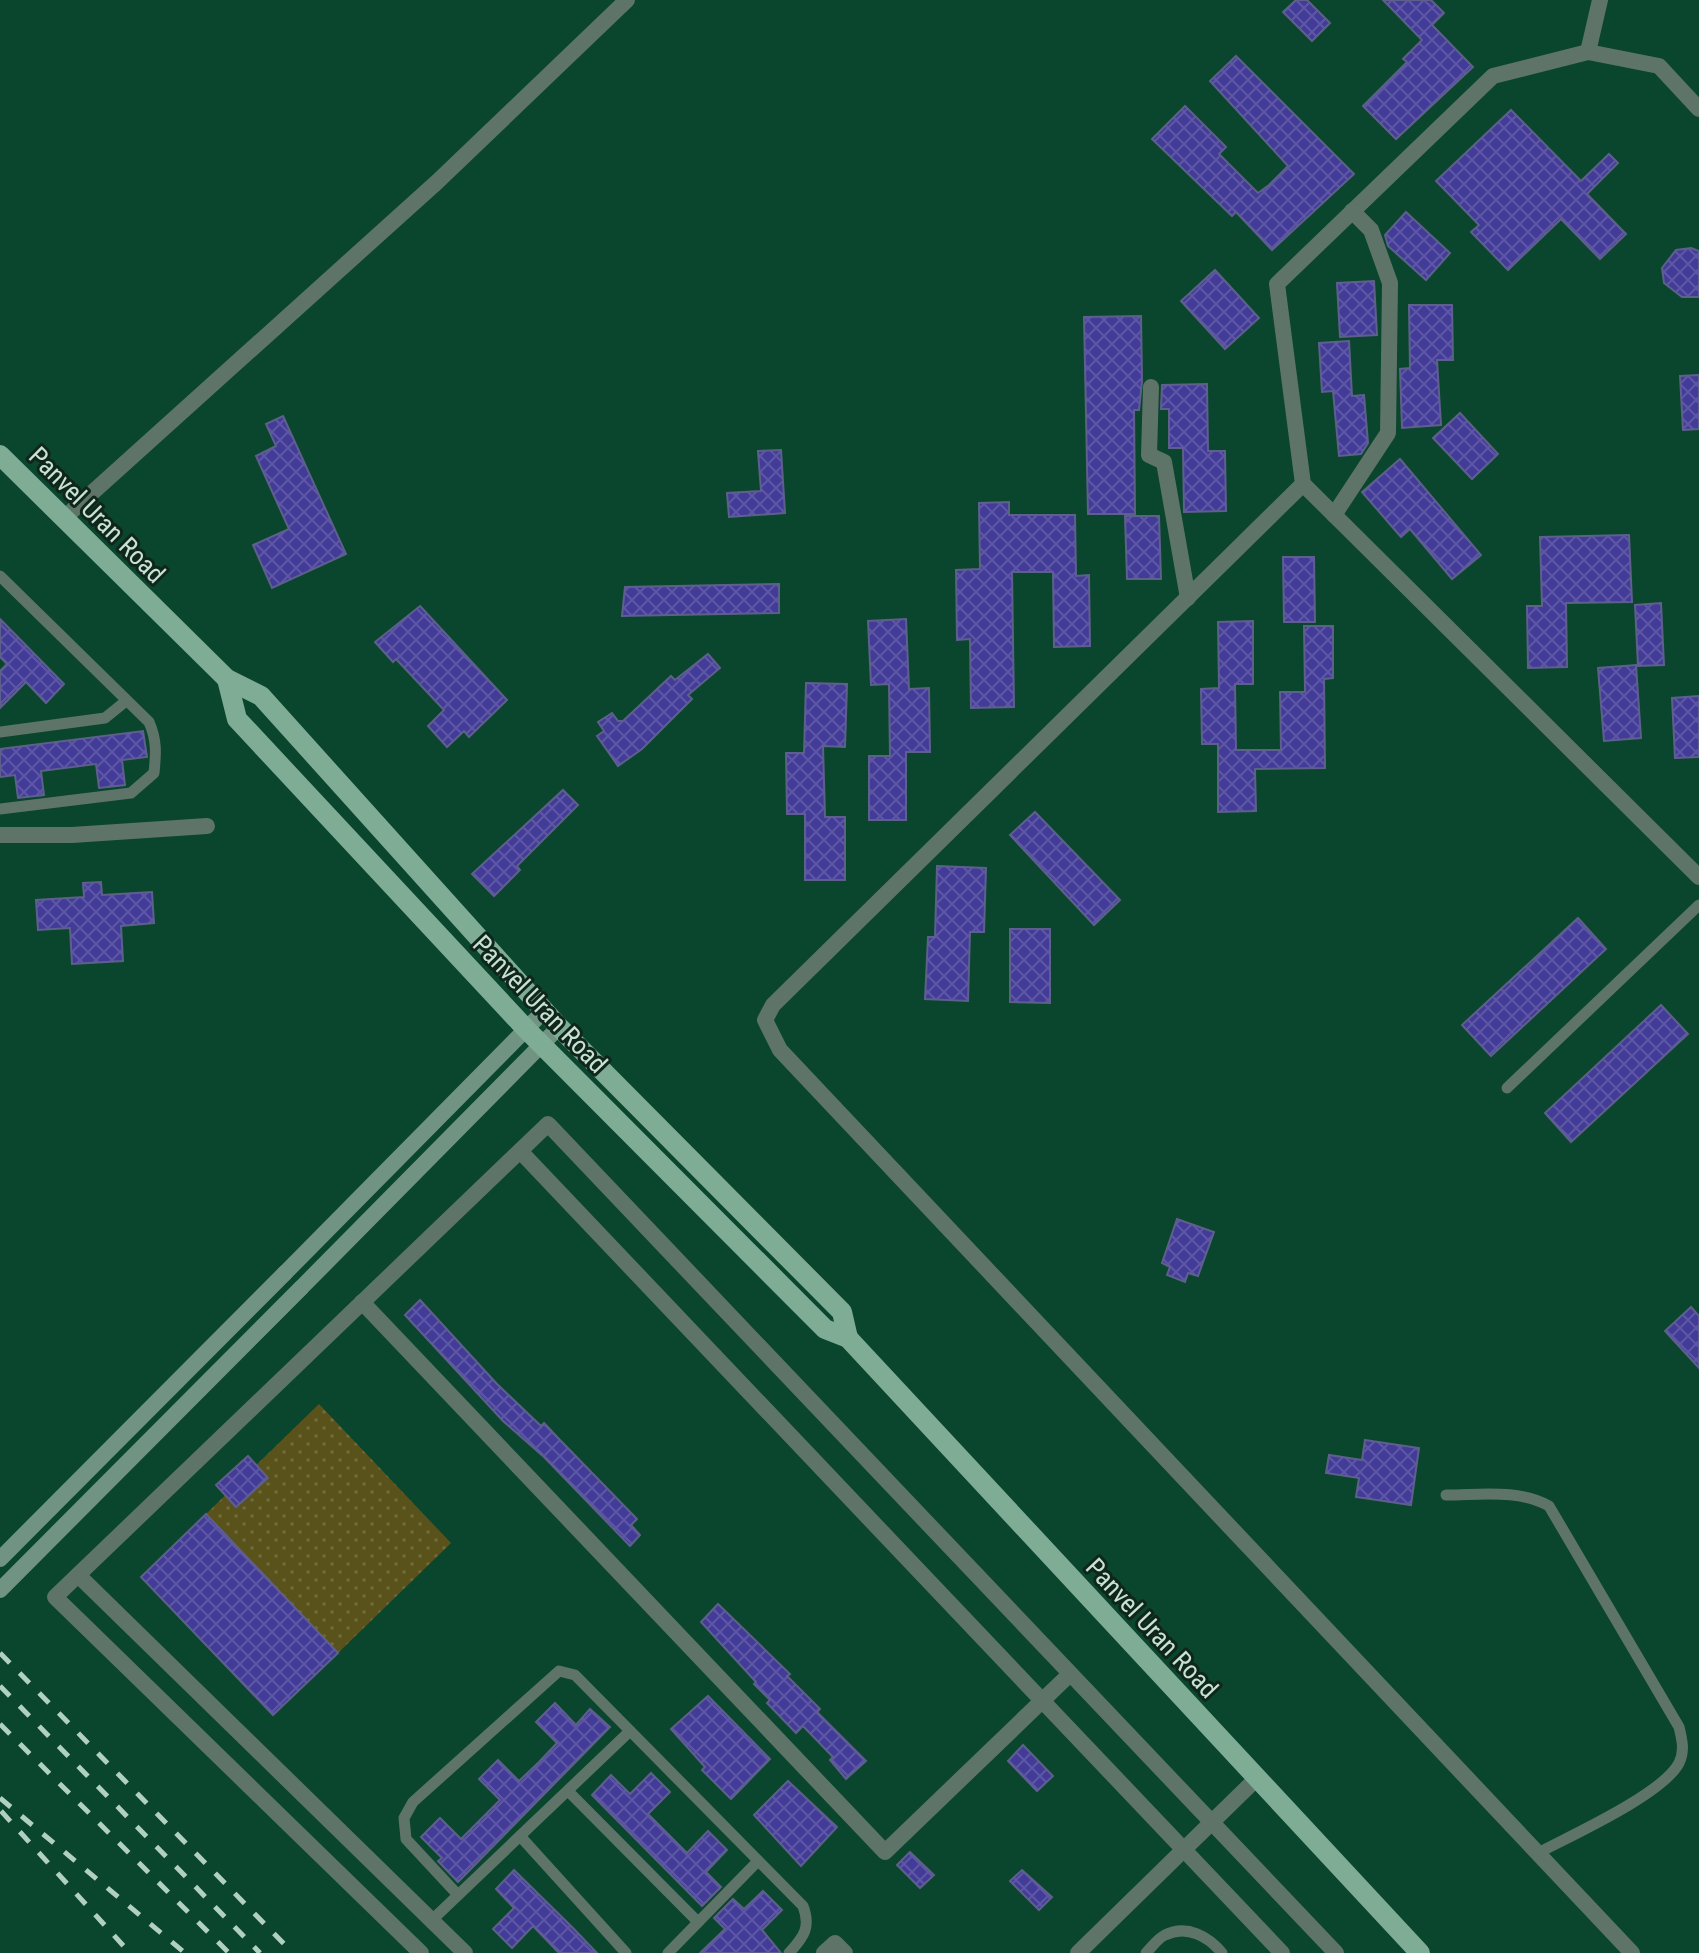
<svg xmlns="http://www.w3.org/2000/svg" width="1699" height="1953" font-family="'Roboto Condensed',sans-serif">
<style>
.park{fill:url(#park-dots)}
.building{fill:url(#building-cross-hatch);stroke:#5e608c;stroke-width:2}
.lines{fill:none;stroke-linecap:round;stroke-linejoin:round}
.lane{stroke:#5e7468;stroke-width:11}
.street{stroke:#5e7468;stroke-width:16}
.secondary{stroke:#719482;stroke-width:16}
.primary{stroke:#7fac95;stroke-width:20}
.rail{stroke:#b1d0c0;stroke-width:5;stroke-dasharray:14 14;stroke-linecap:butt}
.secondary-bridge{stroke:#719482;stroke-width:16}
.labels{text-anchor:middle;stroke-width:6;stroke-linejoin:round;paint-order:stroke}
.street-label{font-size:26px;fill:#c8e3d4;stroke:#10261c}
</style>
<defs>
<pattern id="park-dots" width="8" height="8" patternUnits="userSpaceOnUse" patternTransform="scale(2)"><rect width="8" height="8" fill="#5a521b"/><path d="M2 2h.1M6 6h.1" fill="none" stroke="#706b3b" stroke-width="1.8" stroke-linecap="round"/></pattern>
<pattern id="building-cross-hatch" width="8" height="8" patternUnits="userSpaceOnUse" patternTransform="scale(2)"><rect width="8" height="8" fill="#433b98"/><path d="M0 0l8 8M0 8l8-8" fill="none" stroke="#5d57a6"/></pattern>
</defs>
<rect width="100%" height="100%" fill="#0a452e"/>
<polygon class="park" points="319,1404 451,1543 338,1653 206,1514"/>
<g class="building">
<polygon points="1296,0 1307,0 1330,23 1312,41 1283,12"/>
<polygon points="1383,0 1431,0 1444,13 1432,25 1473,67 1396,139 1363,106 1407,62 1403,59 1422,40"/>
<polygon points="1236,56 1354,174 1272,250 1236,212 1232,216 1152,139 1185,106 1226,147 1219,154 1258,193 1269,185 1288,166 1210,81"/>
<polygon points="1511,110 1581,181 1609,154 1618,163 1587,194 1626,234 1600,259 1561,219 1508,270 1471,232 1479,225 1436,181"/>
<polygon points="1406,212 1450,253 1426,280 1388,246 1385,235"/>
<polygon points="1691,248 1699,251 1699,297 1682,297 1664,283 1662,268 1676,250"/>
<polygon points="1215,270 1259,318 1225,349 1181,301"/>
<polygon points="1374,281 1377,335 1340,337 1337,283"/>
<polygon points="1409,305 1452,305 1453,360 1437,360 1441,425 1402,428 1400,369 1410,368"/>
<polygon points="1141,316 1142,381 1139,410 1134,410 1135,514 1088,514 1084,317"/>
<polygon points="1349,341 1352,396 1364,395 1368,443 1361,454 1339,456 1333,391 1322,392 1319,343"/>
<polygon points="1699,375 1699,429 1683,430 1680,376"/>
<polygon points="1207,384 1208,451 1225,451 1226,511 1184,512 1183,448 1169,448 1169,409 1161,409 1162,385"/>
<polygon points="1460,413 1498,454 1472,479 1433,438"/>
<polygon points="283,416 346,554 272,588 253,545 289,529 256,456 276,446 266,424"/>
<polygon points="781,450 785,513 729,517 727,493 761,491 758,451"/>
<polygon points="1400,459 1481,555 1452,579 1410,529 1401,537 1362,492"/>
<polygon points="1009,502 1009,515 1075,515 1076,576 1089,575 1090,646 1054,647 1053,572 1012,572 1014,707 971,708 970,639 957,640 956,570 980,569 979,503"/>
<polygon points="1125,516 1159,516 1161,579 1127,579"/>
<polygon points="1629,535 1632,602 1566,603 1567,667 1528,668 1527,606 1542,606 1540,537"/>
<polygon points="1283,557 1314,557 1315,622 1284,622"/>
<polygon points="779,584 779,613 622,616 625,587"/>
<polygon points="1661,603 1664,665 1638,666 1635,605"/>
<polygon points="420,606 507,700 469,737 464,731 447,747 428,726 444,710 396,659 393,662 375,642"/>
<polygon points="0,619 64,684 46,703 26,682 0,708 0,671 7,664 0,657"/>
<polygon points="906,619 909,689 929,688 930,752 906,752 906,820 869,820 869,756 890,756 889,684 871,685 868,621"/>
<polygon points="1253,621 1253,684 1235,684 1236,750 1281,750 1280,692 1305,692 1304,626 1333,626 1333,678 1324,679 1325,768 1255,769 1256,811 1218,812 1218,744 1202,744 1201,689 1219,688 1218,622"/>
<polygon points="708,654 720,668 688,695 692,699 642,749 618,766 597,736 604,731 598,722 612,713 618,721 623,721 671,676 675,680"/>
<polygon points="1636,665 1641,738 1604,741 1598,668"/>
<polygon points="806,683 847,684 845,747 823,746 825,817 845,817 845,880 805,880 805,814 787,814 786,753 804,753"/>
<polygon points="1699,696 1699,757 1675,758 1672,698"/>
<polygon points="143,731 147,757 122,760 125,785 99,788 96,764 41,771 44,795 18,798 15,775 0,777 0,749"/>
<polygon points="563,790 578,805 517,866 520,870 494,896 472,874"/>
<polygon points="1035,812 1120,900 1094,925 1010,835"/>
<polygon points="937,866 986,868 984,932 970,932 968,1001 925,999 928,937 935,937"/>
<polygon points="101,882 102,895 152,892 154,923 121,926 123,961 72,964 70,928 38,930 36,900 84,897 83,883"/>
<polygon points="1578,918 1606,949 1491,1056 1462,1025"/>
<polygon points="1010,929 1050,929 1050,1003 1010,1002"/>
<polygon points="1661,1005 1688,1034 1571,1142 1545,1113"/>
<polygon points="1177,1219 1214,1232 1198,1276 1188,1273 1185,1282 1167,1275 1170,1267 1162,1263"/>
<polygon points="420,1300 497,1384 541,1426 544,1423 560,1440 637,1519 631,1525 640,1535 630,1546 544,1457 503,1421 405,1315"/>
<polygon points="1691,1307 1699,1316 1699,1368 1665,1331"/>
<polygon points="1365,1440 1419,1448 1411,1505 1356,1497 1359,1478 1326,1473 1329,1455 1362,1460"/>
<polygon points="248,1456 268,1478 236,1507 216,1485"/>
<polygon points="206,1514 338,1653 273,1715 141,1577"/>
<polygon points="718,1604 790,1674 787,1676 820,1709 817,1712 866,1761 846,1779 830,1760 833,1757 803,1726 796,1733 767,1703 770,1700 754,1684 756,1682 701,1622"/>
<polygon points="708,1696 770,1759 731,1799 702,1770 705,1767 671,1729"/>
<polygon points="555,1703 576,1725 590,1709 610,1727 458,1882 438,1861 442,1858 421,1837 440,1818 461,1839 500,1800 479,1779 498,1760 519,1781 539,1762 557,1743 536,1722"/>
<polygon points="1023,1745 1053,1776 1037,1791 1008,1761"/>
<polygon points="651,1773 670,1792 648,1814 687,1853 708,1831 727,1850 706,1872 721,1887 702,1906 592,1795 611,1775 630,1794"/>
<polygon points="788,1781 837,1827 801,1866 754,1815"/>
<polygon points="910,1852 934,1875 920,1888 897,1865"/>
<polygon points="514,1870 572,1927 597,1953 559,1953 533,1926 512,1948 493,1929 514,1908 496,1889"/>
<polygon points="1022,1870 1052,1897 1039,1910 1010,1881"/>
<polygon points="763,1891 782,1910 762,1930 781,1953 700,1953 725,1929 714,1918 733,1899 744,1909"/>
</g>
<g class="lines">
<g class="lane">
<path d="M0 576 149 722C157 740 156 754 154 773L131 793 0 809"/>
<polyline points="0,732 105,718 126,701"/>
<polyline points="1507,1088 1699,905"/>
<path d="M1446 1495C1481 1495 1518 1489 1549 1506L1679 1727C1682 1739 1685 1751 1679 1763 1663 1794 1572 1835 1538 1853"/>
<polyline points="568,1791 698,1922"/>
<polyline points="520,1836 626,1953"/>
<path d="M458 1895 406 1839 404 1818 413 1802 559 1671 575 1675 803 1906C811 1927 804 1937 789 1953"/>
<polyline points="432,1920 630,1731"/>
<polyline points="668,1953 758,1861"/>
<path d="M1146 1953C1151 1948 1158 1938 1165 1935 1187 1924 1209 1937 1222 1953"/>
</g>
<g class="street">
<polyline points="1588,52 1600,0"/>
<polyline points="1151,387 1149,455 1164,462 1188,598"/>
<polyline points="1303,484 1277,284 1493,76 1588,52 1659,66 1699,109"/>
<polyline points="1334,515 1388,433 1390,283 1371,230 1352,211"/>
<polyline points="63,519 437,182 627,0"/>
<polyline points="0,835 72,835 207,826"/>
<polyline points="520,1151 1282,1953"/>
<polyline points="362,1302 885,1852 1070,1674"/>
<polyline points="78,1575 465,1953"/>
<polyline points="421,1953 55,1597 548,1124 1336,1953"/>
<polyline points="824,1953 835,1943 845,1953"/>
<polyline points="1078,1953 1256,1779"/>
<polyline points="1632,1953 780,1050 765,1020 773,1005 1303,484 1699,877"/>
</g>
<g class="secondary">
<polyline points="285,1273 544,1011"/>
<polyline points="301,1288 559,1027"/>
</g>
<g class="primary">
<polyline points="0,455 227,679 261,696 559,1027 842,1312 848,1338"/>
<polyline points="227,679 237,719 527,1030 825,1329 848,1338 1420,1953"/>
</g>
<g class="rail">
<polyline points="0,1653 293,1953"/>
<polyline points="0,1686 260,1953"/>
<polyline points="0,1724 229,1953"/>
<polyline points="0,1798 185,1953"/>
<polyline points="1,1811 130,1953"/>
</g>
<g class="secondary-bridge">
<polyline points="0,1559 285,1273"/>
<polyline points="0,1590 301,1288"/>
</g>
</g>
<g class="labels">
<g class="street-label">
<text transform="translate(97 515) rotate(45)" y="9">Panvel Uran Road</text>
<text transform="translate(540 1004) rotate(46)" y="9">Panvel Uran Road</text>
<text transform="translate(1152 1628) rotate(47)" y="9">Panvel Uran Road</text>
</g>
</g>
</svg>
